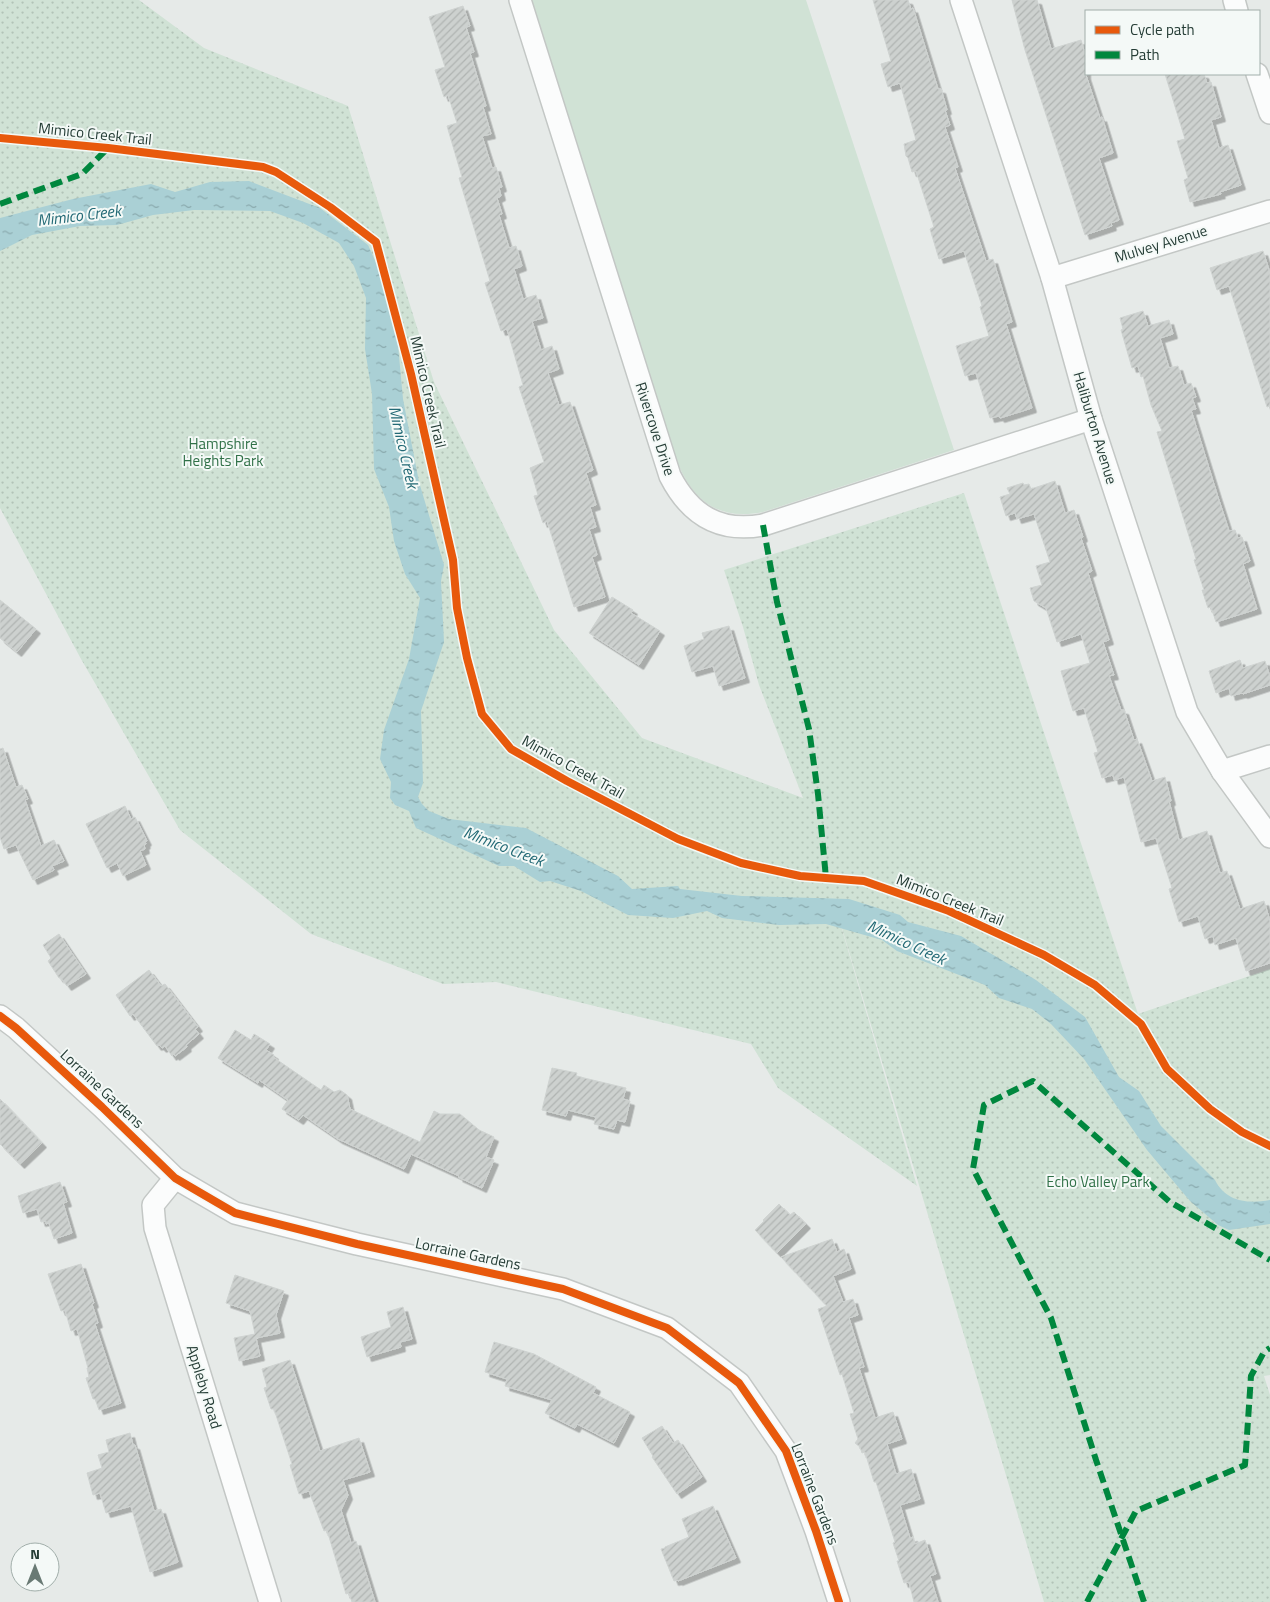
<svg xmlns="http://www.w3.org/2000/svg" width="1270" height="1602" font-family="'Titillium Web',sans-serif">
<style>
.grass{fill:#d0e2d5}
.park{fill:url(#park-dots)}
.water{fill:url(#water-ripples)}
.building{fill:url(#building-hatch);stroke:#cfd3d1;filter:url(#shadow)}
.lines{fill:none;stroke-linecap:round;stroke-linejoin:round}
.minor-casing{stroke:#c3c7c5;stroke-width:24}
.minor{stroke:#fbfcfc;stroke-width:21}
.quiet{stroke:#00873e;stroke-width:6;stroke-dasharray:12 6;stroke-linecap:butt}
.cycleway-casing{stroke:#f4f9f7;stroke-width:11}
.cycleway{stroke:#e8590c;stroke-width:8}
.labels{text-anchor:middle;stroke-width:4;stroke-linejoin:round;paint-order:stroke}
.street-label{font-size:15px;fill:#253d36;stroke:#f4f9f7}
.park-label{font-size:15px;fill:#317148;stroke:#f4f9f7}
.water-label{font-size:16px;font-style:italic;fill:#226975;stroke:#f4f9f7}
</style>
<defs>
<pattern id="park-dots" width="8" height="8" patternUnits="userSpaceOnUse" patternTransform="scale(1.25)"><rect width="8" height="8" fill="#d0e2d5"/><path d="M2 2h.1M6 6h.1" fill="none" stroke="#b2c3b7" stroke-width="1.8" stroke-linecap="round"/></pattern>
<pattern id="water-ripples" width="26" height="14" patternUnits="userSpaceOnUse" patternTransform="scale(1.25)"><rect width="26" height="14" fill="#aad0d5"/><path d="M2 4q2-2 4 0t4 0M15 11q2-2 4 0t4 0" fill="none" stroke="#8aaaae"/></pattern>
<pattern id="building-hatch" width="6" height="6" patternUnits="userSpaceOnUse" patternTransform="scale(1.25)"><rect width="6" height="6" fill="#cdd1cf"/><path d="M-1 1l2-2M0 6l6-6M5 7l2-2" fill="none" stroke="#b0b4b2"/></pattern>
<filter id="shadow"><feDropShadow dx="4.5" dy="4.5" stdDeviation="0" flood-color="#0004"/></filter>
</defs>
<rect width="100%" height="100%" fill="#e6eae8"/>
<path class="grass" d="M532 0H806L954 450 763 512C717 521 692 500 676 459Z"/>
<polygon class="park" points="0,0 139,0 204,48 348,106 434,382 554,630 642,738 803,798 759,685 743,627 724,570 964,493 1138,1014 1270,969 1270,1375 1264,1376 1270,1395 1270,1602 1044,1602 829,885 917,1186 778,1088 751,1044 496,982 443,984 311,934 180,830 81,659 0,508"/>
<path class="water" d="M249 181 320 208 368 245 378 267 398 345 403 399 419 482 444 565 441 581 444 642 421 711 423 783 418 797 422 804 429 811 449 819 526 828 618 876 632 889 678 886 680 889 742 896 849 899 900 915 908 922 961 936 1036 980 1085 1017 1119 1077 1139 1091 1161 1126 1215 1180C1226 1202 1248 1204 1270 1200V1224L1229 1230 1218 1225 1190 1201 1147 1150 1084 1059 1051 1024 1032 1009 999 998 985 985 897 951 882 940 826 924 779 925 722 918 707 911 673 918 628 915 581 891 550 881 540 882 514 866H499L416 828 409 811 395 805 390 798 391 782 380 759 384 730 409 659 420 598 405 574 394 541 389 507 374 469 372 394 365 349 366 298 354 266 339 243 303 223 270 211 194 210 153 215 117 225 80 226 32 235 0 251V218L73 199 151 184 175 192 210 182Z"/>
<g class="building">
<polygon points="873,0 908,0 911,9 913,8 938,89 941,89 947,110 945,110 950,125 945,127 958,167 955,168 986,261 993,259 1012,322 1006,324 1032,408 1000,418 999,416 990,418 976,373 965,376 956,346 989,336 980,307 982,306 964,251 939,259 930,229 934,227 916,171 912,172 908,158 906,156 904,144 916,140 900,83 888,87 881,64 891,61"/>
<polygon points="1012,0 1037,0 1051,49 1081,40 1086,57 1086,75 1100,118 1102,117 1113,153 1099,158 1119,220 1111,223 1112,226 1085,235 1025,50"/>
<polygon points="463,6 470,26 466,27 474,52 470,53 486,106 483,107 491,134 482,136 492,168 496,167 502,187 499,188 501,196 497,198 502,214 499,215 509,248 516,246 522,266 514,269 523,299 536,295 543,318 532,321 541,350 552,346 559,369 548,373 559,405 570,402 593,470 586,473 596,505 590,507 596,527 589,529 597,555 592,557 605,597 574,607 547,521 543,523 534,496 538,495 530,468 544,462 519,387 523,385 507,329 501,331 485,283 490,281 459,178 462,177 447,126 457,123 448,95 444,97 435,70 445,67 429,17"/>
<polygon points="1165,74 1204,74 1207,83 1211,82 1221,117 1211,120 1219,148 1228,145 1241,185 1220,192 1221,194 1190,202 1184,180 1188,178 1177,141 1185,139"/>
<polygon points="1263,251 1270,273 1270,406 1267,407 1229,286 1217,290 1210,268"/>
<polygon points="1143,311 1148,326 1169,320 1173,334 1160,338 1169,368 1178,366 1184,385 1191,383 1196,397 1192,398 1196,409 1191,410 1217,494 1229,531 1235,530 1238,538 1242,537 1250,561 1243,564 1257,609 1216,622 1211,607 1208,608 1202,590 1204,590 1194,560 1196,559 1157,432 1162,431 1151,405 1143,376 1141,377 1138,366 1132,368 1121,330 1123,329 1120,318"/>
<polygon points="1055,481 1065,513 1074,510 1083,537 1081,538 1092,571 1088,573 1109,640 1103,642 1114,675 1109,676 1121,710 1124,710 1134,740 1137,739 1152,781 1165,777 1171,801 1169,801 1179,840 1207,831 1220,873 1227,871 1240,909 1264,901 1270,921 1270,963 1246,971 1236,938 1215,945 1213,936 1205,939 1198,916 1179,922 1169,889 1172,888 1156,838 1141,842 1124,777 1114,780 1113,775 1102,778 1094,753 1098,752 1084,708 1073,711 1061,671 1090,663 1081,634 1057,642 1046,608 1034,601 1030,588 1042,585 1036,566 1050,562 1034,514 1017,519 1015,513 1006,516 1000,497 1010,494 1007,488 1023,483 1024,485 1029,484 1031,489"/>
<polygon points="612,597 633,610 631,613 660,631 639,665 589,633"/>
<polygon points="0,600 36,629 17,652 0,638"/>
<polygon points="729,626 745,678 719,686 713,666 692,672 684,646 704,639 702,633"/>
<polygon points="1240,660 1243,668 1265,661 1270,677 1270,685 1243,694 1242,693 1231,696 1229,688 1216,693 1209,671"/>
<polygon points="3,748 16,787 22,785 28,799 25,800 41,846 54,840 64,861 52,866 54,870 33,880 16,845 4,849 0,837 0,749"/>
<polygon points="125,806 131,819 135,817 147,841 145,842 146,844 144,845 145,849 140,851 146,865 123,876 117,863 107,868 86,824"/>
<polygon points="59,934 86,974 67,986 61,978 59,978 48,961 51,958 43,945"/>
<polygon points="149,970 161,986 165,984 198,1027 195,1029 199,1034 186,1045 187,1047 175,1056 174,1054 172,1056 165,1046 162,1048 159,1045 157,1046 133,1014 130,1016 116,995"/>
<polygon points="235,1030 251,1040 254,1034 270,1044 266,1050 274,1055 273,1057 321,1090 324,1085 334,1092 340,1090 347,1095 350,1109 420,1142 434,1111 440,1114 460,1114 479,1130 494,1137 486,1157 494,1160 482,1188 458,1177 459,1176 411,1154 404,1169 338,1139 303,1115 299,1120 282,1109 288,1100 259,1080 258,1083 218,1058"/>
<polygon points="552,1068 577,1073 576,1076 626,1088 623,1099 630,1101 625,1122 617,1120 614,1129 594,1124 596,1117 568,1110 566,1116 542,1110"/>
<polygon points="0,1099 42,1143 20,1164 0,1144"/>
<polygon points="60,1182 67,1202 63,1203 72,1233 54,1239 49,1223 46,1224 46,1221 41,1222 37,1209 23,1213 18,1196"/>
<polygon points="779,1204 790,1215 794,1212 806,1224 777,1253 755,1230 764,1221 763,1220"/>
<polygon points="832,1239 837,1252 844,1249 851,1269 833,1276 843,1302 853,1299 858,1315 849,1318 864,1367 859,1368 875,1418 893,1412 902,1439 887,1444 896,1474 911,1469 920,1499 900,1505 910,1538 913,1537 915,1544 925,1540 936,1574 930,1576 938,1602 914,1602 909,1582 904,1583 897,1561 899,1561 893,1543 895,1542 876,1482 874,1482 865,1452 862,1453 860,1447 855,1443 858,1439 850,1414 854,1413 842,1374 840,1375 818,1309 827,1306 781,1257"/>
<polygon points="81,1264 94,1303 92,1304 98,1323 95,1324 121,1403 99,1410 95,1399 93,1399 86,1378 89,1377 87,1368 88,1368 77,1329 71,1331 65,1310 61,1311 48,1274"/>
<polygon points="235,1275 284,1291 276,1315 280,1333 256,1338 260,1356 239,1361 234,1338 255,1334 250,1311 226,1303"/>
<polygon points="403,1307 412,1339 400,1342 401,1347 367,1357 361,1337 391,1327 387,1312"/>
<polygon points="494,1342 534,1354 596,1387 593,1393 630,1412 614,1443 577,1424 575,1428 545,1413 552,1400 505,1386 507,1379 485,1372"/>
<polygon points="290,1360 320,1451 359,1438 370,1472 343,1480 348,1495 341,1510 351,1543 356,1541 375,1602 352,1602 349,1593 346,1594 327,1530 324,1531 309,1491 299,1494 290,1465 292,1464 274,1409 271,1409 264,1388 267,1387 262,1369"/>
<polygon points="662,1426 673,1443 678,1440 702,1477 677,1494 652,1457 653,1456 642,1438"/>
<polygon points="130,1433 133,1445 135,1445 154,1511 161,1509 178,1562 150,1572 131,1506 106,1513 100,1493 93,1495 87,1473 102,1468 98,1455 109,1452 106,1440"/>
<polygon points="713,1506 736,1558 678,1581 678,1580 674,1581 661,1549 665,1548 665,1547 689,1537 682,1519"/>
</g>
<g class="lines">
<defs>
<g id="minor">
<path d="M520 0 670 476C690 515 719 533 763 525L1091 419"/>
<polyline points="961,0 1052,278 1091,419 1187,712 1222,771 1270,837"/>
<polyline points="1234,0 1237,11"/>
<polyline points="1257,74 1270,113"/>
<polyline points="1052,278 1270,211"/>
<polyline points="1222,771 1270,756"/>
<polyline points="0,1016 16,1028 102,1107 175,1178 235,1213 357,1244 563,1289 667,1328 739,1383 786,1451 816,1531 839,1602"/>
<polyline points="175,1178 153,1205 155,1228 270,1602"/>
</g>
</defs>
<use href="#minor" class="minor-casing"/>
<use href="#minor" class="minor"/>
<g class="quiet">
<polyline points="0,204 82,174 108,148"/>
<polyline points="763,525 777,602 809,729 818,794 826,878"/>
<polyline points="1087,1602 1136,1511 1245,1465 1251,1376 1264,1352 1270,1348"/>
<polyline points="1144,1602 1096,1460 1051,1318 973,1169 984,1105 1033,1081 1170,1202 1270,1260"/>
</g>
<defs>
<g id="cycleway">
<polyline points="0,138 108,148 263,167 276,172 330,207 376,242 411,374 453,560 457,608 467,658 482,714 511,749 567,781 678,839 741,863 800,876 864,881 949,911 1044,955 1095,985 1141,1024 1167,1069 1210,1109 1242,1132 1270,1146"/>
<polyline points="0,1016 16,1028 102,1107 175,1178 235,1213 357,1244 563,1289 667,1328 739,1383 786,1451 816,1531 839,1602"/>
</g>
</defs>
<use href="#cycleway" class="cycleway-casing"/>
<use href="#cycleway" class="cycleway"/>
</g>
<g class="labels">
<g class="street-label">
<text transform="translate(95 134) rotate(6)" y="5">Mimico Creek Trail</text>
<text transform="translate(1161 244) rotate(-17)" y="5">Mulvey Avenue</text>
<text transform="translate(428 392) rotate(77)" y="5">Mimico Creek Trail</text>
<text transform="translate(1095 428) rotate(73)" y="5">Haliburton Avenue</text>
<text transform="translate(655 429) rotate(72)" y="5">Rivercove Drive</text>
<text transform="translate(573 767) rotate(29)" y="5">Mimico Creek Trail</text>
<text transform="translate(950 900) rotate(22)" y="5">Mimico Creek Trail</text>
<text transform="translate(102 1089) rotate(43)" y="5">Lorraine Gardens</text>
<text transform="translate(468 1254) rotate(12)" y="5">Lorraine Gardens</text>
<text transform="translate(204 1387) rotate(73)" y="5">Appleby Road</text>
<text transform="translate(815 1494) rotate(69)" y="5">Lorraine Gardens</text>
</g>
<g class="park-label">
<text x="223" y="449">Hampshire<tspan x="223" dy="17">Heights Park</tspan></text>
<text x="1098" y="1187">Echo Valley Park</text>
</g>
<g class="water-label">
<text transform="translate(79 215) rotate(-7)" y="6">Mimico Creek</text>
<text transform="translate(404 447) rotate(77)" y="6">Mimico Creek</text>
<text transform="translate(504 846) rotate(21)" y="6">Mimico Creek</text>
<text transform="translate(907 942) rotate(25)" y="6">Mimico Creek</text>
</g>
</g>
<rect x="1085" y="10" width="175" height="65" fill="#f4f9f7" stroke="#a1aeaa"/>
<rect x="1095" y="26" width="25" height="8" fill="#e8590c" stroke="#a1aeaa"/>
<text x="1130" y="35" font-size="15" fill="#253d36">Cycle path</text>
<rect x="1095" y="51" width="25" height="8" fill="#00873e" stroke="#a1aeaa"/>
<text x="1130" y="60" font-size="15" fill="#253d36">Path</text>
<g transform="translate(35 1567)"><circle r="24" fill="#f4f9f7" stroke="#a1aeaa"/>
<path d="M0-4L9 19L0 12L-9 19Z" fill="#697a74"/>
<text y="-8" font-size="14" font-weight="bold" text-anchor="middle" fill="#253d36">N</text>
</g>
</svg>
